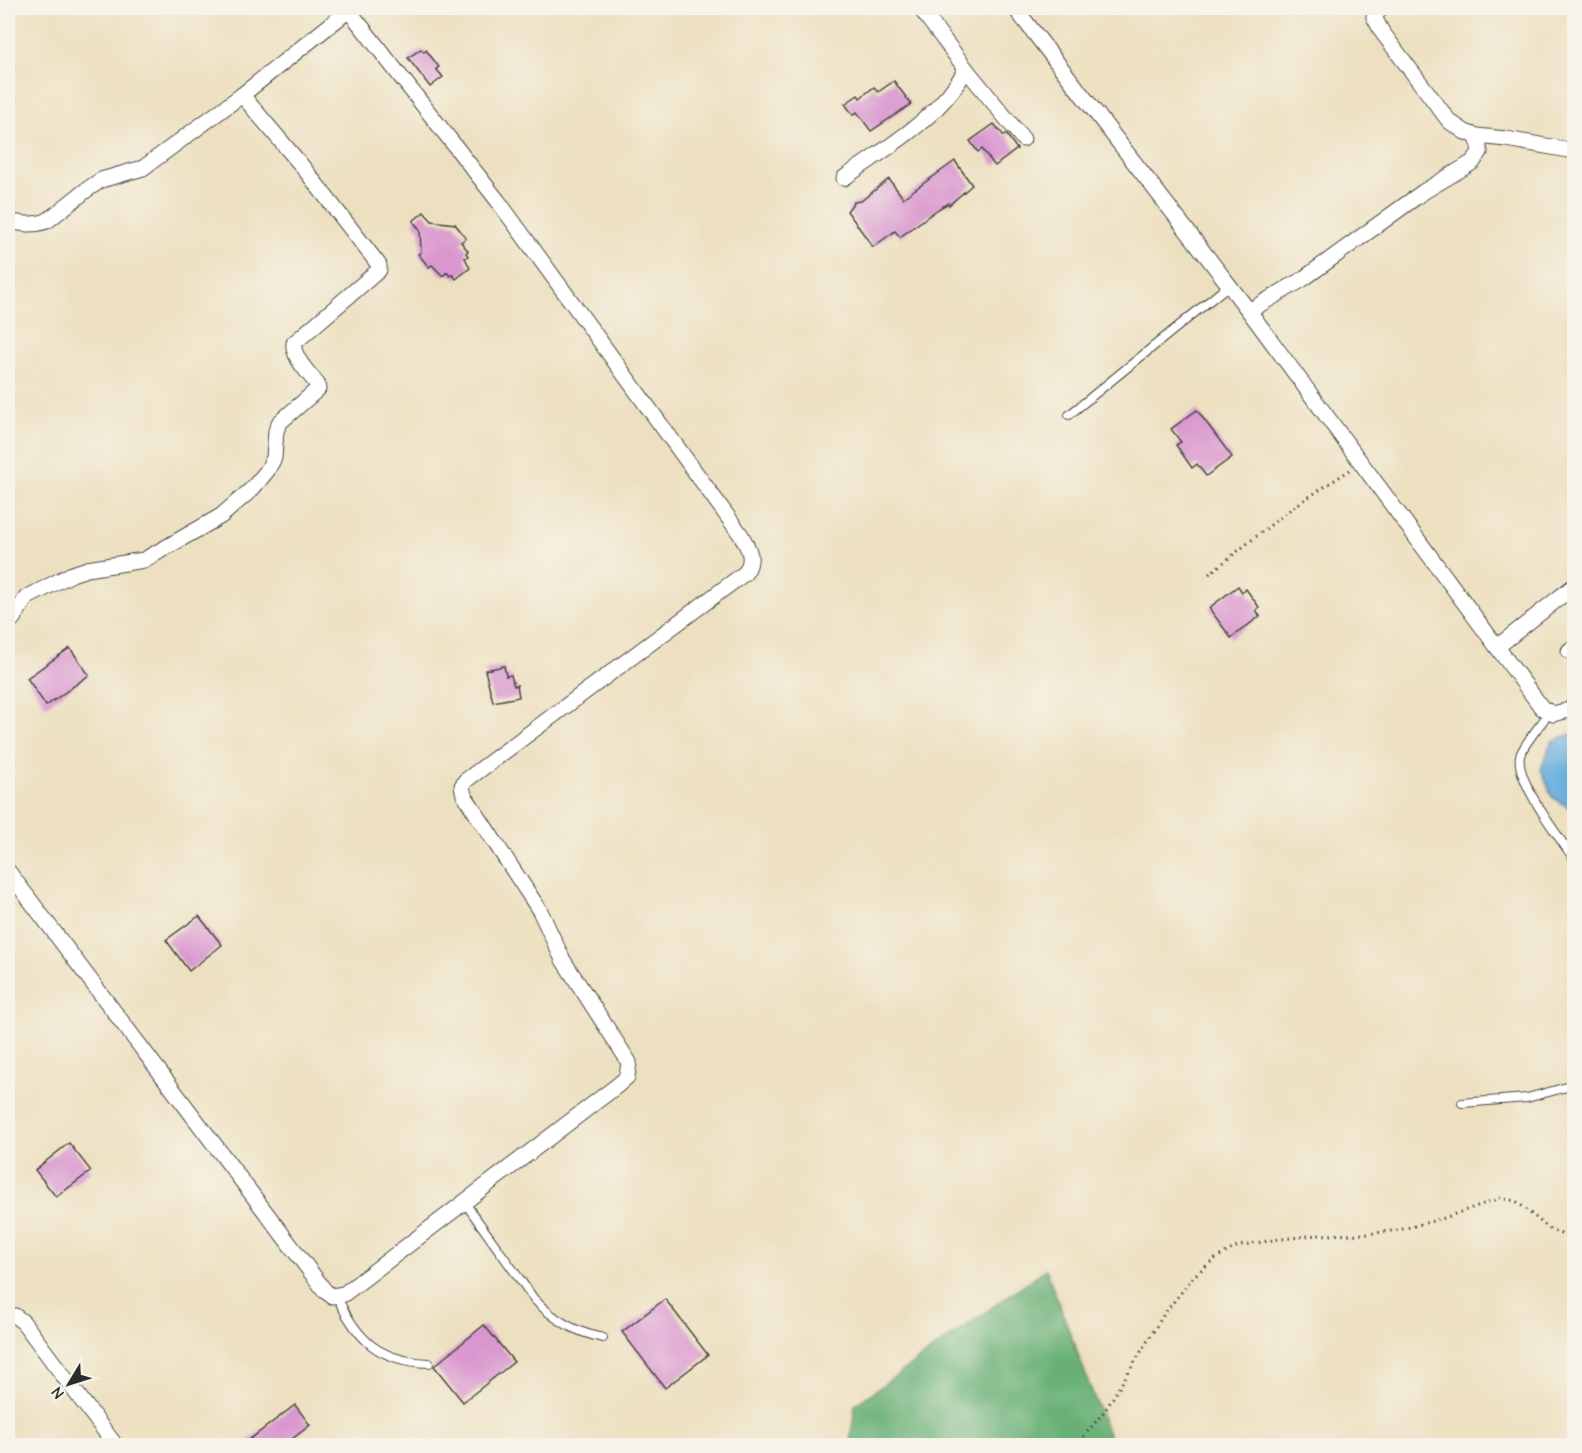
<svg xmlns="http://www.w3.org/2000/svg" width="1582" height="1453" font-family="'Comic Neue',sans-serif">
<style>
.forest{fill:#68b076;stroke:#4a6e50;stroke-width:1.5}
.water{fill:#66aede;stroke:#486c84;stroke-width:1.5}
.building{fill:#d997cf}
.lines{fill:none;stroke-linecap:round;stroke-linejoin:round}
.lane-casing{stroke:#484641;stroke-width:10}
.street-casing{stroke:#484641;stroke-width:17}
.path{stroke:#484641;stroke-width:3;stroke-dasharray:1.5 4.5;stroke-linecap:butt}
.lane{stroke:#fff;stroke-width:8}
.street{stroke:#fff;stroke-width:15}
</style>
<rect width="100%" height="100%" fill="#f7f3e8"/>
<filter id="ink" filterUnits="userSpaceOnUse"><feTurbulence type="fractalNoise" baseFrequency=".0167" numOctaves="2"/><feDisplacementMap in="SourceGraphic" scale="12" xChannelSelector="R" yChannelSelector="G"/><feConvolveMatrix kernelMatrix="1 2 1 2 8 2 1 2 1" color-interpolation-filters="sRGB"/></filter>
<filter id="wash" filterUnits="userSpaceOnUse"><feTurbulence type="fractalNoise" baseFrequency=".008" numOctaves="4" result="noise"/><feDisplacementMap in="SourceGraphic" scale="24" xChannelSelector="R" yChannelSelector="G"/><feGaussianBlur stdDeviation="1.35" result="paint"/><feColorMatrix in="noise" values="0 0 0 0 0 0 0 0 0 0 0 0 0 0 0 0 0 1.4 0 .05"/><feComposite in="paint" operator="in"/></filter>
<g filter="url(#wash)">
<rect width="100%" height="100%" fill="#ede0c0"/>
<polygon class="forest" points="1046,1269 1112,1445 850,1445 855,1405"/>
<polygon class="water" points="1574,733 1574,811 1552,797 1541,769 1552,741"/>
<g id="blocks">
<g class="building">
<polygon points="421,49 424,52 426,50 439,67 436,69 443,77 430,87 408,58"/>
<polygon points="894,81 911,104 871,131 857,112 853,115 845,104 858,95 860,98 874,87 878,92"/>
<polygon points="994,124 1004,136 1006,134 1017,149 995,166 982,149 978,152 970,141"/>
<polygon points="955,161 972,185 949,205 948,203 938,209 900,237 895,231 873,247 847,211 854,202 861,201 889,179 903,198"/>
<polygon points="424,212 432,221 455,224 466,238 461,242 468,251 466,253 468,256 465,258 470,268 456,279 452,274 450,276 447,272 443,276 432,265 429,267 418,254 421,252 420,230 413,221"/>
<polygon points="1197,410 1232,457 1206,476 1197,464 1192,468 1176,445 1181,442 1171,429"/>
<polygon points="1238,586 1242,592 1246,589 1259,607 1256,610 1260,616 1231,638 1209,608"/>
<polygon points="70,648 89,675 46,706 27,678"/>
<polygon points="504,666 506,676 511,675 514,686 517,685 519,697 493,702 485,670"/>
<polygon points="199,916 222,945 189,971 166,940"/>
<polygon points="69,1143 91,1171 56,1197 35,1170"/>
<polygon points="665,1299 708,1355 665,1388 622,1332"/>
<polygon points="484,1325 514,1362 463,1402 434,1366"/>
<polygon points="295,1405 310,1425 283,1446 241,1446"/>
</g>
</g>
</g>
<g filter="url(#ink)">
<use href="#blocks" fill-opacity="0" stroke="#484641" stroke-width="1.5"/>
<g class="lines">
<defs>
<g id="lane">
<polyline points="1069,415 1229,285"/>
<path d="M1549 713C1542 723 1522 746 1520 756 1515 781 1560 838 1574 859"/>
<polyline points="1462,1103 1527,1098 1574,1085"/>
<path d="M465 1203 534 1299C554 1320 575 1332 603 1338"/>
<path d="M337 1297C358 1341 379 1361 429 1363"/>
</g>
<g id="street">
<polyline points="920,8 966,69 1023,139"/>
<polyline points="1015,8 1249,311 1542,708 1553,714 1569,710 1574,706"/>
<polyline points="1381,8 1374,17 1382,32 1449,121 1465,132 1477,136 1506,139 1574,151"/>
<path d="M844 178C887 147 940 118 966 69"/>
<path d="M8 221C22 224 33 226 47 221L85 191 101 180 143 168 242 95 349 10"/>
<polyline points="1249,311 1303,279 1423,192 1473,162 1480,152 1477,136"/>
<path d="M8 624 14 617 26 598 72 574 87 569 144 560 221 516 252 489 267 471 274 458 276 431 279 423 318 389 317 384C309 373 292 357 294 343L379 270V265L302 166 242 95"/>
<polyline points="1497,647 1574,586"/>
<polyline points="1569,651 1574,647"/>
<path d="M8 871 325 1291 332 1296 344 1294 618 1085 627 1077 629 1062 563 960 540 911 464 795 462 786 465 781 745 573C755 559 749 549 741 535L498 201 347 8"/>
<polyline points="8,1315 15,1316 23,1322 116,1446"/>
</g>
</defs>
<use href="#lane" class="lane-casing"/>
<use href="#street" class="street-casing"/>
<g class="path">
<polyline points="1209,574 1292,508 1350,470"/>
<polyline points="1076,1446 1106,1409 1164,1314 1195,1275 1216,1258 1238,1246 1273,1240 1317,1235 1367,1234 1399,1230 1444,1218 1500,1198 1516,1201 1548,1228 1574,1240"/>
</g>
<use href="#lane" class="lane"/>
<use href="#street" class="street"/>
</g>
</g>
<rect width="1582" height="1453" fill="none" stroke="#f7f3e8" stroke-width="30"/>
<g transform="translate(69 1384) rotate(232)" stroke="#f7f3e8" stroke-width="4.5" paint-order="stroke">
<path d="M0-4.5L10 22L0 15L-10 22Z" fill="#2b2b2b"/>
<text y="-9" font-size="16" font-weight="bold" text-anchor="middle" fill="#2b2b2b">N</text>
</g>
</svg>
